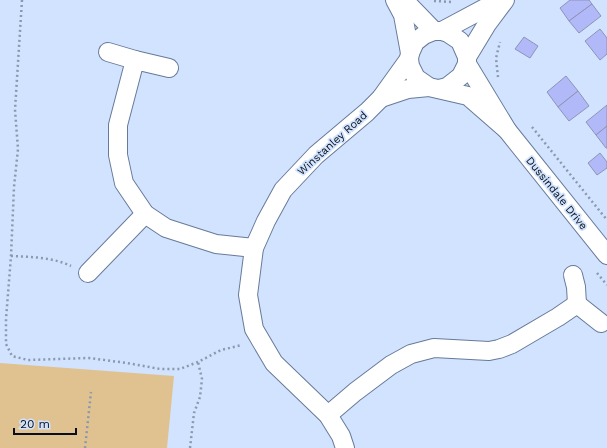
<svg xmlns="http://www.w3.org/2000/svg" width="607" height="448" font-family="'Work Sans',sans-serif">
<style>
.green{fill:#e0c290}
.building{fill:#b2b9f8;stroke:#8f93b6}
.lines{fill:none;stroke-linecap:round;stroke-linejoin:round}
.minor-casing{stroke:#677a99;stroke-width:20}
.path{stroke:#8b99ae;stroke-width:2.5;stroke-dasharray:2 3;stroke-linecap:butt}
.minor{stroke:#fff;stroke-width:18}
.labels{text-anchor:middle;stroke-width:3.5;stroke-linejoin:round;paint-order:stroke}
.street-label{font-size:11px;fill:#080f1a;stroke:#d1e3fe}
</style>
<rect width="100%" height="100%" fill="#d1e3fe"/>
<polygon class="green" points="0,363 174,376 167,448 0,448"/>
<g class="building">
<polygon points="570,0 589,0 592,4 569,21 560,8"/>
<polygon points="592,4 601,16 579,33 569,21"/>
<polygon points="600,29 607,38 607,54 600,60 585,41"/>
<polygon points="524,37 538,46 530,58 515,49"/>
<polygon points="566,76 578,91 558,107 547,92"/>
<polygon points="578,91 589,106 569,121 558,107"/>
<polygon points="607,105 607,126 596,135 586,122"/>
<polygon points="607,126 607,148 606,148 596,135"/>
<polygon points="600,153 607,162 607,168 597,175 588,163"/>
</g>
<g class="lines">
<defs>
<g id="minor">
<polyline points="395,0 403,15 410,53"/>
<polyline points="404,0 434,31"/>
<polyline points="442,31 500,0"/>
<polyline points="108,52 135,60"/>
<polyline points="467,57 487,24 505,0"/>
<polyline points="467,64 507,130 607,255"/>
<polyline points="169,68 135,60 118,125 118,155 124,183 145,214 166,228 216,244 254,248"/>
<polyline points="439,89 447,87 461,76 467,64 467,57 460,41 448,33 442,31 434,31 424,35 415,42 410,53 409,59 410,66 416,78 429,87 468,96 507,130"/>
<polyline points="381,98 408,89 429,87"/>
<polyline points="88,273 145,214"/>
<polyline points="573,275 576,287 577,304"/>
<polyline points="328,415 355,392 391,365 411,354 434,348 489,351 499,349 512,344 558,317 577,304 601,323"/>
<polyline points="345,448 341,436 328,415 274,363 254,329 248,295 254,248 266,221 283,190 316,155 367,112 381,98 409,59"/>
</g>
</defs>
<use href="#minor" class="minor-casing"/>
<g class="path">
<polyline points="22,0 15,110 18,149 14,187 11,256 6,319 6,344 12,356 28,360 89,358 127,363 160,369 180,369 198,362 221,350 242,345"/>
<polyline points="434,1 453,2"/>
<polyline points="498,77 496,58 500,42"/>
<polyline points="532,127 607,220"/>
<path d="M11 256C31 257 52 257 71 266"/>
<polyline points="597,273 607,285"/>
<polyline points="85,448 91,392"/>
<polyline points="190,448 194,413 200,397 202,379 198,362"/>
</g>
<use href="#minor" class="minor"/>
</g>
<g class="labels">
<g class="street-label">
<text transform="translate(332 143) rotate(-42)" y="4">Winstanley Road</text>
<text transform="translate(557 193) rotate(51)" y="4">Dussindale Drive</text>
</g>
</g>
<path d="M14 428v6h62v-6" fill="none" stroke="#080f1a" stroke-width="2"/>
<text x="20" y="428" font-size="12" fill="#080f1a" stroke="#d1e3fe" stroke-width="3" paint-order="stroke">20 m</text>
</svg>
